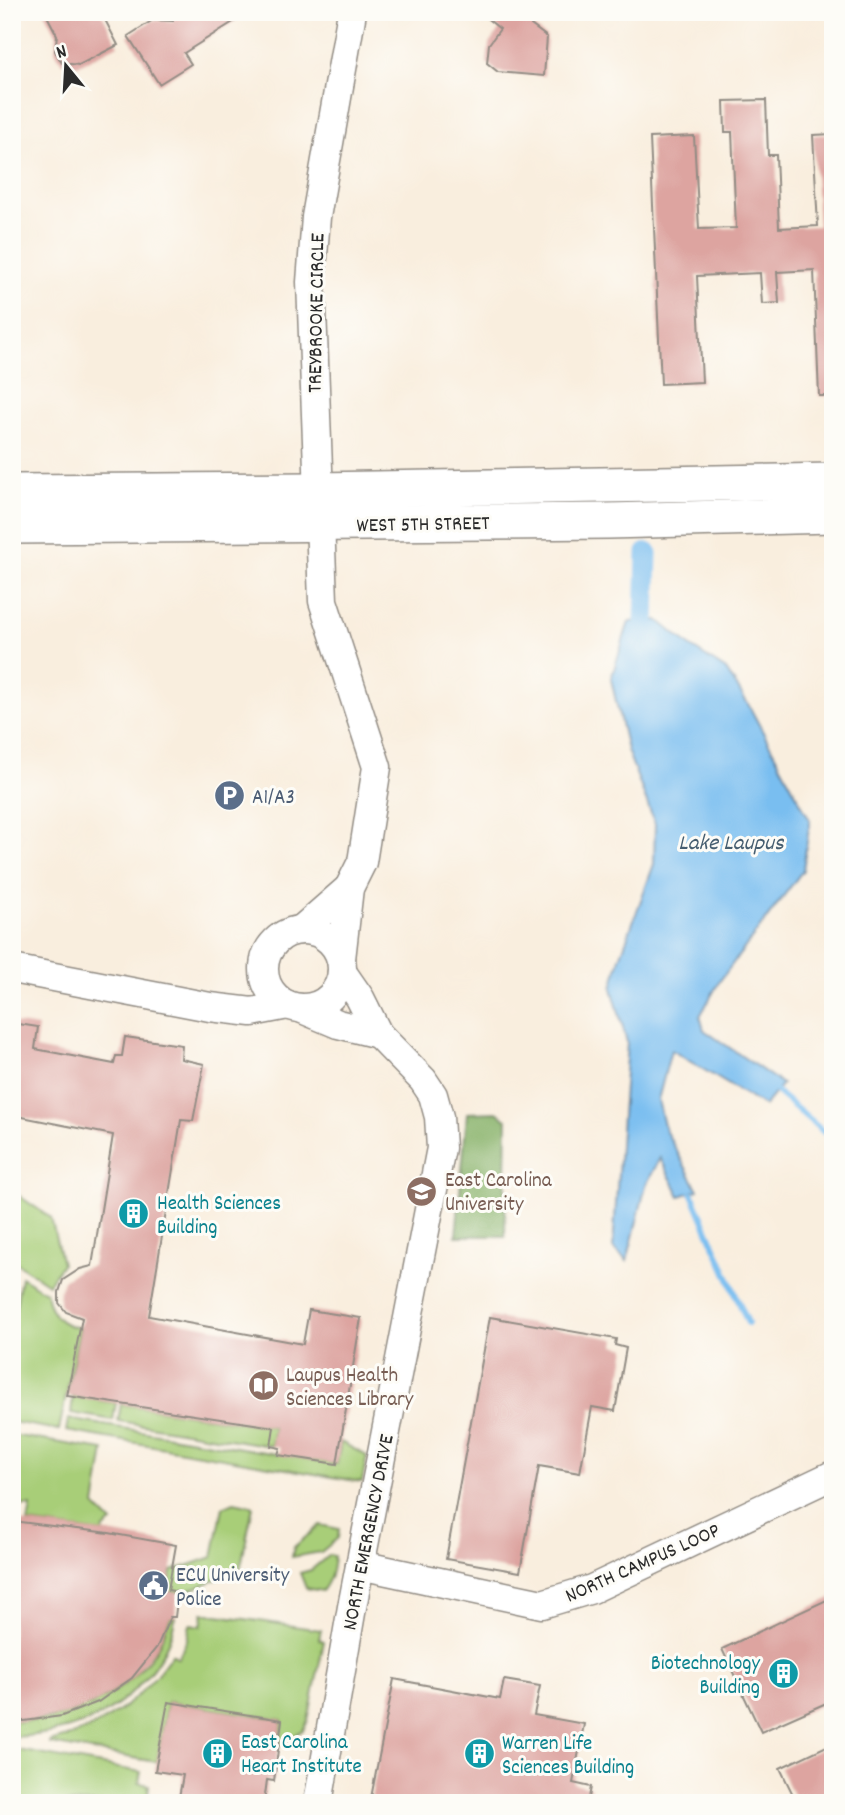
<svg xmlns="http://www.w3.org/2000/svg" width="845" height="1815" font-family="Dekko,sans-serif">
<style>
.green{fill:#a8ce78;stroke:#6a7c52;stroke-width:2}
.forest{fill:#86b168;stroke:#586e4a;stroke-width:2}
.water{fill:#79bef0;stroke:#52748e;stroke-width:2}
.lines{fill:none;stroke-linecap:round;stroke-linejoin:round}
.stream{stroke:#79bef0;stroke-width:6}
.canal{stroke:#79bef0;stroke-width:21}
.building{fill:#dda4a0}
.minor-casing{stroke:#928c84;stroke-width:31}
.major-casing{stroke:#928c84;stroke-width:38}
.minor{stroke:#fff;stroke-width:28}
.major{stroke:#fff;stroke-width:35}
.labels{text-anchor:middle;stroke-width:6;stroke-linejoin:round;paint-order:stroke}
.street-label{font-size:21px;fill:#2b2b2b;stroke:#fdfcf7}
.service-label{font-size:21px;fill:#4e5e75;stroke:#fdfcf7;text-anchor:start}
.education-label{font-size:21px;fill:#785e54;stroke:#fdfcf7;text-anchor:start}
.culture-label{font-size:21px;fill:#0d838f;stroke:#fdfcf7;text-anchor:start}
.water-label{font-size:23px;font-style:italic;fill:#465e70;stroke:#fdfcf7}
</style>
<rect width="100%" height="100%" fill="#fdfcf7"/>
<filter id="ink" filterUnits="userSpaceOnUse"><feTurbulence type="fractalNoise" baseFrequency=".0143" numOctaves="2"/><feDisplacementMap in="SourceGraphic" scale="14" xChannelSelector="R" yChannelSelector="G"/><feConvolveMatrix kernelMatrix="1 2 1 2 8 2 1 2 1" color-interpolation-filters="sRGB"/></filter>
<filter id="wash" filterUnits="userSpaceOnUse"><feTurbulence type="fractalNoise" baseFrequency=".00686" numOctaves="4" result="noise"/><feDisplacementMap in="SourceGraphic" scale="28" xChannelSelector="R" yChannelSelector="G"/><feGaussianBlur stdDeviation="1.57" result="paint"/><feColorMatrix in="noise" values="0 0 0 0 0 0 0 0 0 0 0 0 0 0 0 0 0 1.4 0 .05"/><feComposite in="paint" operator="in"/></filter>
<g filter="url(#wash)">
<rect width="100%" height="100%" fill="#f9eede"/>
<g class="green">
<polygon points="12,1191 51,1218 62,1264 48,1284 12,1260"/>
<path d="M21 1277 46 1292C49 1313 59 1325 80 1328L59 1430 12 1422V1329Z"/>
<polygon points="73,1397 116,1403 113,1420 71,1413"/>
<polygon points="121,1404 274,1427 271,1446 118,1421"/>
<polygon points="68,1419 337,1464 341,1442 367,1456 362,1482 66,1431"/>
<polygon points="12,1435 104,1450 95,1506 112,1523 104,1529 103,1533 28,1523 31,1506 12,1506"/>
<polygon points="234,1502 253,1506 240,1570 183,1593 168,1590 172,1571 213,1557 223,1507"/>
<polygon points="320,1525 339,1529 338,1538 321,1552 292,1557 294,1547"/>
<path d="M329 1555 334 1556C333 1569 331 1580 322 1591L306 1588 300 1573 311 1570Z"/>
<path d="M203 1613 321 1630 319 1639 324 1641 308 1721 303 1730 279 1745 282 1720 168 1702 157 1762 50 1744V1742C105 1728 140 1701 172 1654L178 1658 187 1640 190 1624 201 1626Z"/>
<path d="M170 1617H175C169 1662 124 1709 82 1724 59 1732 37 1736 12 1737V1721C68 1724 127 1695 157 1648 163 1639 166 1627 170 1617Z"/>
<polygon points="12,1749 141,1772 139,1783 149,1785 147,1803 12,1803"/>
</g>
<polygon class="forest" points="497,1112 507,1119 505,1236 456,1236 467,1113"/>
<polygon class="water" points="658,620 691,647 726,670 748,704 810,820 803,870 719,982 700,1016 704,1030 782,1084 764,1106 671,1050 658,1100 665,1130 698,1190 680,1196 660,1158 646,1185 627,1261 613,1248 627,1042 612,988 620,958 654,864 655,824 627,750 611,679 629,622"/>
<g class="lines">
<g class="stream">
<polyline points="776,1091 833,1140"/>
<polyline points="692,1194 748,1323"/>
</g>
<polyline class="canal" points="645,621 647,553"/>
</g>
<g id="blocks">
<g class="building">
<polygon points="45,12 101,12 118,45 79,65 62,63 55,51 57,35"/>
<polygon points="173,12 249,12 184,53 191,64 159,84 128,36 153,20 173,21"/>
<polygon points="479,12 533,12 531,25 547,37 544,76 498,72 487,63 489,44 500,29"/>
<polygon points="766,100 768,155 776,155 779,228 818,226 813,135 833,134 833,396 819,396 814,270 777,272 779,303 762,304 760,273 697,276 702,382 661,384 650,138 694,136 699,229 736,228 732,132 725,132 724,101"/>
<polygon points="12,1023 38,1027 35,1049 114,1064 116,1056 122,1056 125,1037 182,1045 181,1059 204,1064 193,1121 181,1120 149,1316 303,1344 309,1310 361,1318 337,1464 278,1455 280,1448 271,1446 274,1427 67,1396 82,1318 66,1312 59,1303 59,1292 63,1280 80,1269 92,1266 113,1135 12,1115"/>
<polygon points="490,1317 616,1339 615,1345 626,1348 615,1411 592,1407 580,1473 539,1466 520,1572 446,1559"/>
<polygon points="12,1521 109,1533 176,1545 168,1590 178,1592 175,1617 170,1617 157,1647 132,1678 98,1702 62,1716 24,1721 12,1721"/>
<polygon points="833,1597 833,1700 761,1732 722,1649"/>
<polygon points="394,1679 500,1699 504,1680 540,1686 534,1715 584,1724 573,1783 591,1787 588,1803 370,1803"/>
<polygon points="168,1702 282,1720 274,1781 267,1780 264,1803 178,1803 183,1775 155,1771"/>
<polygon points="833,1743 833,1803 797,1803 780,1768"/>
</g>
</g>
</g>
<g filter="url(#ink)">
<use href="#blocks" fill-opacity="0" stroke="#928c84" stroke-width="2"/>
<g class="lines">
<defs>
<g id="minor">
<polyline points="301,930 349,888"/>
<circle cx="303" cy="969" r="39"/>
<polyline points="341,959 349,888 362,862 377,767 323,601 311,282 316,217 352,12"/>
<polyline points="12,969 210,1007 252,1012 288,1005"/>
<polyline points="300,1008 338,1024 378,1034"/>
<polyline points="360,1565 542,1604 592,1589 833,1475"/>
<polyline points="318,1803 352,1607 441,1148 439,1117 433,1095 423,1080 378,1034 360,998 342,972"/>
</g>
<g id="major">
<polyline points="12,492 317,490 833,481"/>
<polyline points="12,526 609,521 833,515"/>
</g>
</defs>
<use href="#minor" class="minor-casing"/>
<use href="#major" class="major-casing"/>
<use href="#minor" class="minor"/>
<use href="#major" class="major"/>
</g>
</g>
<defs>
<symbol id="parking-disc" viewBox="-11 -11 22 22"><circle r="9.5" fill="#5c6f8a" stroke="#fdfcf7"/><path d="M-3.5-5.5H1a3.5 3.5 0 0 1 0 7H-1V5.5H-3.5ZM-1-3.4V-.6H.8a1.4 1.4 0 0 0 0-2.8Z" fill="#fff"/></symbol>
<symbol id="university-disc" viewBox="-11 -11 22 22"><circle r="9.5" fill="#8d6e63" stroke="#fdfcf7"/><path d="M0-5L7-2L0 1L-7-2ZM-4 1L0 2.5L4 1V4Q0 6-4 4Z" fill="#fff"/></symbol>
<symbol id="building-disc" viewBox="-11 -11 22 22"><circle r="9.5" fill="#0f9aa8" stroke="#fdfcf7"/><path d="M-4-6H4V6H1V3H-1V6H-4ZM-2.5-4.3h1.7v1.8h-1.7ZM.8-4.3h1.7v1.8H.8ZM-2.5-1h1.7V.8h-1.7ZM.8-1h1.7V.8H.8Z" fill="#fff"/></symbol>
<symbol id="library-disc" viewBox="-11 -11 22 22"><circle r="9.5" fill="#8d6e63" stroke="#fdfcf7"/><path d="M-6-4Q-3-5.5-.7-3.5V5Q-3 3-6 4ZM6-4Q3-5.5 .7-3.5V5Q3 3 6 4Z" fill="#fff"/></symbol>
<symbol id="civic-disc" viewBox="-11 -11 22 22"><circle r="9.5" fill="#5c6f8a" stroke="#fdfcf7"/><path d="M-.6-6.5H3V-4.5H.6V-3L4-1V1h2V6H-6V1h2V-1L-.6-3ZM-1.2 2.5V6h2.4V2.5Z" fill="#fff"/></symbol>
</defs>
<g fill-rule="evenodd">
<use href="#parking-disc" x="212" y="778" width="35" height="35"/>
<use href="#university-disc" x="404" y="1174" width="35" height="35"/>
<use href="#building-disc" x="116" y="1196" width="35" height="35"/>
<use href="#library-disc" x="246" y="1368" width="35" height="35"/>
<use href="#civic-disc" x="136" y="1568" width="35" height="35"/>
<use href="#building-disc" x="766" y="1656" width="35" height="35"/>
<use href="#building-disc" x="200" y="1736" width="35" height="35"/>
<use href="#building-disc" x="462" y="1736" width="35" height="35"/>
</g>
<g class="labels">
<g class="street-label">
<text transform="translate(315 313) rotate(-89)" y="7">TREYBROOKE CIRCLE</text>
<text transform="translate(423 523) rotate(-1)" y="7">WEST 5TH STREET</text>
<text transform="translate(367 1532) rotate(-79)" y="7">NORTH EMERGENCY DRIVE</text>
<text transform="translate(642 1562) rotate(-24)" y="7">NORTH CAMPUS LOOP</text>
</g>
<g class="service-label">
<text x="252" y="803">A1/A3</text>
<text x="176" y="1581">ECU University<tspan x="176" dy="24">Police</tspan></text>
</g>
<g class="education-label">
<text x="445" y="1186">East Carolina<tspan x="445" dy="24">University</tspan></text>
<text x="286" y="1381">Laupus Health<tspan x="286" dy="24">Sciences Library</tspan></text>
</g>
<g class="culture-label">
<text x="157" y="1209">Health Sciences<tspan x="157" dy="24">Building</tspan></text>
<text x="760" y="1669" text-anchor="end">Biotechnology<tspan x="760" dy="24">Building</tspan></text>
<text x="241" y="1748">East Carolina<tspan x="241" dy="24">Heart Institute</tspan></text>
<text x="502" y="1749">Warren Life<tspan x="502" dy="24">Sciences Building</tspan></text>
</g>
<g class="water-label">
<text x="731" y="849">Lake Laupus</text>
</g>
</g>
<rect width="845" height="1815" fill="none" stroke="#fdfcf7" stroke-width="42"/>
<g transform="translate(66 66) rotate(342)" stroke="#fdfcf7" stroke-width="5" paint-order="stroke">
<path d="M0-5L12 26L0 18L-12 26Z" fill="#2b2b2b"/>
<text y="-10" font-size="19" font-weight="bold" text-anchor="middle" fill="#2b2b2b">N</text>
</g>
</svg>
